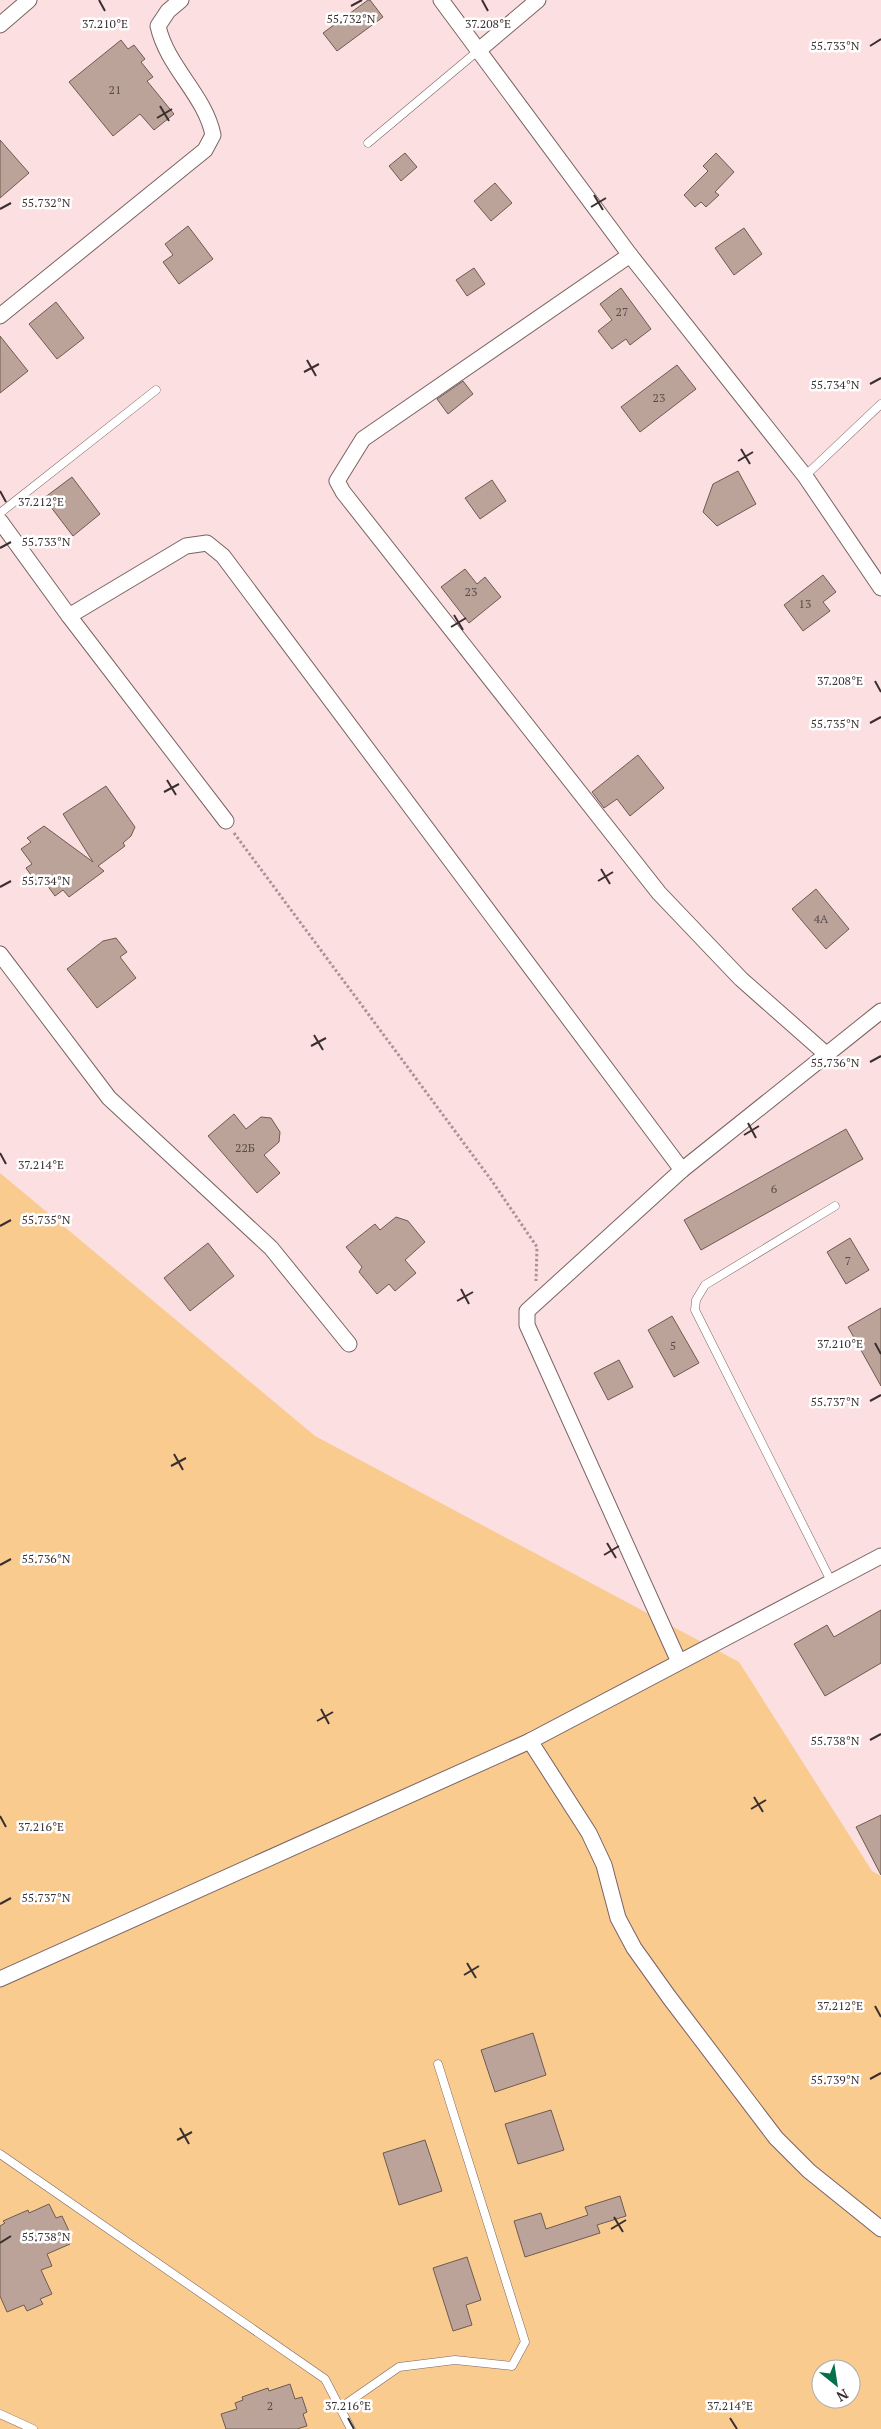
<svg xmlns="http://www.w3.org/2000/svg" width="881" height="2429" font-family="'PT Serif',serif">
<style>
.green{fill:#f9cb8f;fill-rule:evenodd}
.building{fill:#bba399;stroke:#6f5a51}
.lines{fill:none;stroke-linecap:round;stroke-linejoin:round}
.lane-casing{stroke:#7b6364;stroke-width:9}
.street-casing{stroke:#7b6364;stroke-width:17}
.path{stroke:#a99394;stroke-width:3;stroke-dasharray:2.5 2.5;stroke-linecap:butt}
.lane{stroke:#fff;stroke-width:8}
.street{stroke:#fff;stroke-width:15}
.ticks{fill:none;stroke:#3a2f2f;stroke-width:2}
.labels{text-anchor:middle;stroke-width:5;stroke-linejoin:round;paint-order:stroke}
.number-label{font-size:12px;fill:#5a4c4a}
.ticks-label{font-size:12px;text-anchor:middle;fill:#3a2f2f;stroke:#fff;stroke-width:5;stroke-linejoin:round;paint-order:stroke}
</style>
<rect width="100%" height="100%" fill="#fcdfe0"/>
<path class="green" d="M0 1173 315 1436 739 1662 872 1871 881 1876V2429H0ZM821 2369H851V2399H821Z"/>
<g class="building">
<polygon points="368,0 370,0 383,17 337,51 323,33"/>
<polygon points="121,40 128,49 134,45 145,59 141,62 153,77 147,81 174,114 154,130 140,114 113,136 69,82"/>
<polygon points="0,140 29,173 0,198"/>
<polygon points="405,153 417,167 401,181 389,166"/>
<polygon points="716,153 734,172 715,192 719,195 706,207 701,202 695,207 684,195 708,171 703,166"/>
<polygon points="495,183 512,203 491,221 474,201"/>
<polygon points="188,226 213,259 179,284 163,262 173,255 165,244"/>
<polygon points="744,228 762,254 734,275 715,248"/>
<polygon points="474,268 485,284 467,296 456,280"/>
<polygon points="621,288 651,329 630,345 626,339 612,349 598,331 612,320 600,304"/>
<polygon points="56,302 84,338 57,359 29,324"/>
<polygon points="0,336 28,371 0,393"/>
<polygon points="677,365 696,389 640,432 621,407"/>
<polygon points="463,381 473,394 448,414 437,399"/>
<polygon points="738,471 756,504 717,526 703,512 713,484"/>
<polygon points="72,477 100,514 73,536 44,498"/>
<polygon points="492,480 506,501 480,519 465,498"/>
<polygon points="465,569 477,584 485,577 501,597 469,623 441,587"/>
<polygon points="823,575 836,592 823,602 830,611 803,631 784,605"/>
<polygon points="638,755 664,788 630,816 617,799 604,808 592,792"/>
<polygon points="106,786 135,827 131,836 123,843 125,846 98,866 104,871 69,897 63,890 55,896 44,881 38,885 26,868 32,864 21,849 31,842 27,838 44,826 93,862 63,814"/>
<polygon points="816,889 849,929 826,949 792,909"/>
<polygon points="116,938 127,952 120,957 136,978 97,1008 67,969 103,941"/>
<polygon points="234,1114 246,1129 261,1117 271,1118 280,1132 279,1142 264,1155 280,1173 257,1193 208,1136"/>
<polygon points="846,1129 863,1159 701,1250 684,1220"/>
<polygon points="396,1217 408,1221 425,1242 405,1260 416,1273 395,1291 389,1284 377,1294 359,1272 362,1267 346,1247 375,1224 380,1230"/>
<polygon points="850,1238 869,1270 846,1284 827,1252"/>
<polygon points="208,1243 234,1276 190,1311 164,1278"/>
<polygon points="881,1308 881,1386 848,1327"/>
<polygon points="672,1316 699,1363 674,1377 648,1330"/>
<polygon points="619,1360 633,1387 608,1400 594,1373"/>
<polygon points="881,1610 881,1663 825,1696 794,1644 827,1625 834,1637"/>
<polygon points="881,1815 881,1875 856,1827"/>
<polygon points="533,2033 546,2075 495,2092 481,2050"/>
<polygon points="551,2110 564,2150 518,2164 505,2124"/>
<polygon points="425,2140 442,2191 399,2205 383,2153"/>
<polygon points="620,2196 626,2216 597,2225 600,2233 525,2257 514,2221 541,2213 546,2229 588,2215 585,2207"/>
<polygon points="49,2204 56,2218 62,2216 69,2231 65,2232 70,2244 47,2254 52,2266 41,2270 52,2294 40,2299 43,2304 27,2311 24,2305 7,2312 0,2296 0,2226 5,2223 3,2221 28,2210 29,2213"/>
<polygon points="467,2257 481,2300 466,2305 472,2325 453,2331 433,2268"/>
<polygon points="290,2384 295,2399 302,2397 307,2412 303,2414 307,2426 297,2429 226,2429 221,2414 237,2409 235,2403 243,2400 242,2397 268,2388 269,2391"/>
</g>
<g class="lines">
<defs>
<g id="lane">
<polyline points="368,143 479,50"/>
<polyline points="805,476 881,404"/>
<polyline points="0,513 156,390"/>
<polyline points="832,1583 695,1310 696,1300 705,1285 835,1206"/>
<polyline points="0,2154 325,2379 351,2429"/>
<polyline points="340,2408 399,2367 455,2360 512,2366 525,2342 438,2064"/>
<polyline points="0,2414 33,2429"/>
</g>
<g id="street">
<polyline points="441,0 630,255 805,476 881,588"/>
<polyline points="0,25 29,0"/>
<polyline points="479,50 538,0"/>
<polyline points="630,255 363,439 337,481 343,492 659,893 741,979 826,1054"/>
<path d="M0 316 205 150 213 135C205 95 167 67 158 26L168 11 181 0"/>
<polyline points="0,521 69,616 226,821"/>
<polyline points="69,616 186,546 207,543 223,556 682,1170"/>
<polyline points="0,954 109,1098 271,1248 349,1344"/>
<polyline points="679,1662 527,1325 527,1311 682,1170 881,1011"/>
<polyline points="530,1741 589,1833 604,1865 618,1918 634,1948 669,1997 776,2138 809,2171 881,2229"/>
<polyline points="0,1979 530,1741 881,1556"/>
</g>
</defs>
<use href="#lane" class="lane-casing"/>
<use href="#street" class="street-casing"/>
<polyline class="path" points="234,833 492,1181 537,1247 536,1281"/>
<use href="#lane" class="lane"/>
<use href="#street" class="street"/>
</g>
<path class="ticks" d="M99 0 105 11M482 0 488 11M351 6 362 0M870 46 881 39M160 106 169 121M157 118 172 109M594 195 603 210M591 207 606 198M0 209 11 203M307 360 316 376M304 372 319 364M870 384 881 378M741 449 750 464M738 461 753 452M0 491 6 502M0 548 11 542M454 615 463 630M451 627 466 618M875 681 881 692M870 723 881 717M167 780 176 795M164 792 179 784M601 869 610 884M598 881 613 872M0 887 11 881M314 1035 323 1050M311 1046 326 1038M870 1062 881 1056M748 1123 756 1138M744 1135 759 1126M0 1153 6 1164M0 1226 11 1220M461 1289 469 1304M457 1301 473 1292M875 1343 881 1354M870 1401 881 1395M174 1454 183 1470M171 1466 186 1458M607 1543 616 1558M604 1555 619 1546M0 1565 11 1559M321 1709 329 1724M317 1721 333 1712M870 1740 881 1734M754 1797 763 1812M751 1809 766 1800M0 1816 6 1827M0 1904 11 1898M467 1963 476 1978M464 1975 479 1966M875 2006 881 2017M870 2079 881 2073M180 2128 189 2144M177 2140 192 2132M614 2217 623 2232M611 2229 626 2220M0 2243 11 2236M348 2418 354 2429M730 2418 737 2429"/>
<g class="labels">
<g class="number-label">
<text x="115" y="94">21</text>
<text x="622" y="316">27</text>
<text x="659" y="402">23</text>
<text x="471" y="596">23</text>
<text x="805" y="608">13</text>
<text x="821" y="923">4А</text>
<text x="245" y="1152">22Б</text>
<text x="774" y="1193">6</text>
<text x="848" y="1265">7</text>
<text x="673" y="1350">5</text>
<text x="270" y="2410">2</text>
</g>
</g>
<g class="ticks-label">
<text x="351" y="23">55.732°N</text>
<text x="105" y="28">37.210°E</text>
<text x="488" y="28">37.208°E</text>
<text x="835" y="50">55.733°N</text>
<text x="46" y="207">55.732°N</text>
<text x="835" y="389">55.734°N</text>
<text x="41" y="506">37.212°E</text>
<text x="46" y="546">55.733°N</text>
<text x="840" y="685">37.208°E</text>
<text x="835" y="728">55.735°N</text>
<text x="46" y="885">55.734°N</text>
<text x="835" y="1067">55.736°N</text>
<text x="41" y="1169">37.214°E</text>
<text x="46" y="1224">55.735°N</text>
<text x="840" y="1348">37.210°E</text>
<text x="835" y="1406">55.737°N</text>
<text x="46" y="1563">55.736°N</text>
<text x="835" y="1745">55.738°N</text>
<text x="41" y="1831">37.216°E</text>
<text x="46" y="1902">55.737°N</text>
<text x="840" y="2010">37.212°E</text>
<text x="835" y="2084">55.739°N</text>
<text x="46" y="2241">55.738°N</text>
<text x="348" y="2410">37.216°E</text>
<text x="730" y="2410">37.214°E</text>
</g>
<g transform="translate(836 2384) rotate(150)"><circle r="24" fill="#ffffff" stroke="#b0acac"/>
<path d="M0-4L9 19L0 12L-9 19Z" fill="#05714a"/>
<text y="-8" font-size="14" font-weight="bold" text-anchor="middle" fill="#3a2f2f">N</text>
</g>
</svg>
